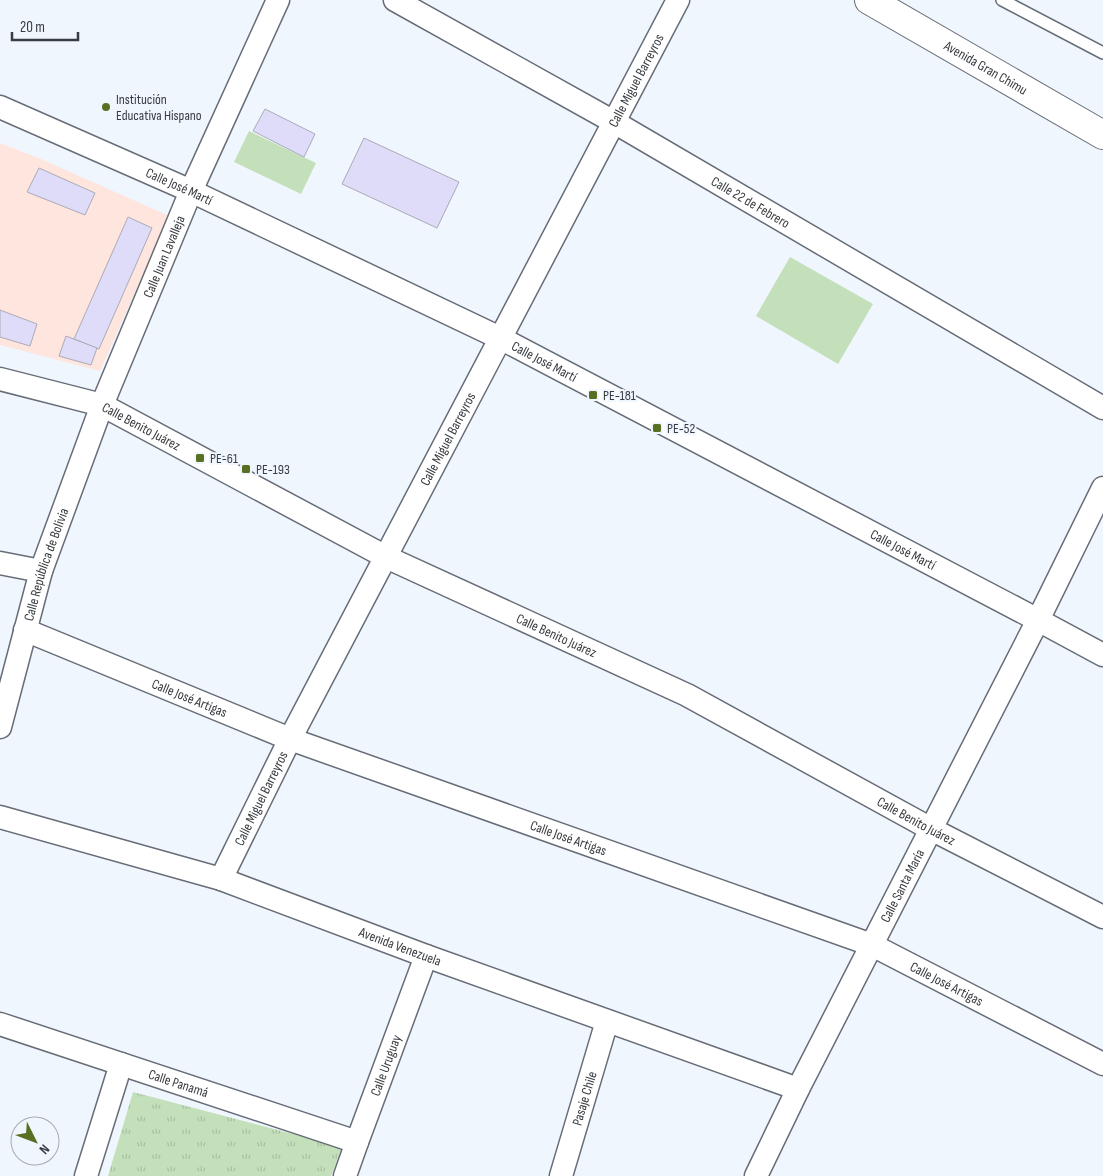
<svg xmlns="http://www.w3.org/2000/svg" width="1103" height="1176" font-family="'Sofia Sans Condensed',sans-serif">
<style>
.education{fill:#fee5dd}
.grass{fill:url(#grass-tufts)}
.pitch{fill:#c3e0ba}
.building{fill:#dedcf8;stroke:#abaab6}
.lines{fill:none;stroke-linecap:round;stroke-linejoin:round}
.service-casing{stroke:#676d77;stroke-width:14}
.minor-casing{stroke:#676d77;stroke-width:25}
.tertiary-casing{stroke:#676d77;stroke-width:30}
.service{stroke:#fff;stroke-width:11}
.minor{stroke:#fff;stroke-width:22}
.tertiary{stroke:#fff;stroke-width:28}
.poi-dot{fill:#577021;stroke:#f0f6fe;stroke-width:2}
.labels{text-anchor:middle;stroke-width:4;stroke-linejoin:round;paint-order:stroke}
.street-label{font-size:14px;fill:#383b3f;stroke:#f0f6fe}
.poi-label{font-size:14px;fill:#383b3f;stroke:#f0f6fe;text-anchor:start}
</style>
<defs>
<pattern id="grass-tufts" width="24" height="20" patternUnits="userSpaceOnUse" patternTransform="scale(1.25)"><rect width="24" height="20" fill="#c3e0ba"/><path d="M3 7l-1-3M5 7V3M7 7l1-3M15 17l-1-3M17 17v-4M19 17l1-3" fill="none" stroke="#a8c1a1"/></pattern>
</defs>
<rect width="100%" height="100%" fill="#f0f6fe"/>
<polygon class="education" points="0,143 41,159 169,216 100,371 0,345"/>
<polygon class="grass" points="133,1092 342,1147 331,1176 108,1176"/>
<g class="pitch">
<polygon points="249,131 316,163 301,194 234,162"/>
<polygon points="790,257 873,304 838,364 756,316"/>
</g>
<g class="building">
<polygon points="265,109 315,134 304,157 253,131"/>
<polygon points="364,138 459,182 437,228 342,184"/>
<polygon points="39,168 95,193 85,215 27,192"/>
<polygon points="128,217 152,228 99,349 74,339"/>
<polygon points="0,310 37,324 30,346 0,337"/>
<polygon points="66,336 97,348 91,365 59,356"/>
</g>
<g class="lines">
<defs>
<polyline id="service" points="1002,0 1103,53"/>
<g id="minor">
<path id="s1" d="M395 0 614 122 1103 408"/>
<path id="s2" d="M0 107 191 191 500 338 1038 620 1103 655"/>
<path id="s3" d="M0 379 102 405 386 557 687 695 931 829 1103 917"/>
<polyline points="0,563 41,571"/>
<path id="s4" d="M25 630 290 739 872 945 1103 1064"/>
<path id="s5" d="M0 727 41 571 102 405 191 191 278 0"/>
<path id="s6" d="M0 817 221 879 426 956 798 1089"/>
<path id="s7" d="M221 879 290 739 678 0"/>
<path id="s8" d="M0 1024 357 1142"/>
<polyline points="86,1176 121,1064"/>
<path id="s9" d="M345 1176 357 1142 426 956"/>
<path id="s10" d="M561 1176 607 1021"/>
<path id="s11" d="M756 1176 798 1089 1038 620 1103 488"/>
</g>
<g id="tertiary">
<path id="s12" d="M869 0 1103 135"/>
</g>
</defs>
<use href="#service" class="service-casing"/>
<use href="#minor" class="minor-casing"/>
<use href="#tertiary" class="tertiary-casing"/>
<use href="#service" class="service"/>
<use href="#minor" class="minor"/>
<use href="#tertiary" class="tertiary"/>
</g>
<g class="poi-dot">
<circle cx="106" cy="107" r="5"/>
<rect x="588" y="390" width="10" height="10" rx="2.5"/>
<rect x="652" y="423" width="10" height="10" rx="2.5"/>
<rect x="195" y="453" width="10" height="10" rx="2.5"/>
<rect x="241" y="464" width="10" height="10" rx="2.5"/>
</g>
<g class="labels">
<g class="street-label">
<text dy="5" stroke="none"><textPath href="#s12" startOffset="135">Avenida Gran Chimu</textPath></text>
<text dy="5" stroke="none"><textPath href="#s7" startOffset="900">Calle Miguel Barreyros</textPath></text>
<text dy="5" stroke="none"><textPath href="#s2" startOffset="196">Calle José Martí</textPath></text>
<text dy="5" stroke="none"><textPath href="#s1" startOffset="409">Calle 22 de Febrero</textPath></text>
<text dy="5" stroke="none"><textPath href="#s5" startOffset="499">Calle Juan Lavalleja</textPath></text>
<text dy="5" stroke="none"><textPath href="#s2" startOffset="601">Calle José Martí</textPath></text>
<text dy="5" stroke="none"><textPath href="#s3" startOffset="150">Calle Benito Juárez</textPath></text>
<text dy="5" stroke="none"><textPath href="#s7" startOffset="495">Calle Miguel Barreyros</textPath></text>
<text dy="5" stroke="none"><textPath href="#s2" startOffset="1006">Calle José Martí</textPath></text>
<text dy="5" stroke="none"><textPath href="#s5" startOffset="169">Calle República de Bolivia</textPath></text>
<text dy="5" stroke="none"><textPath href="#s3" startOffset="615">Calle Benito Juárez</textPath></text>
<text dy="5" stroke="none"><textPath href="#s4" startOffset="178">Calle José Artigas</textPath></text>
<text dy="5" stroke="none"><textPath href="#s7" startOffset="90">Calle Miguel Barreyros</textPath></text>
<text dy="5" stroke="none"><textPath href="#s3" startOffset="1020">Calle Benito Juárez</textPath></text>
<text dy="5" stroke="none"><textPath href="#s4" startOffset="582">Calle José Artigas</textPath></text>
<text dy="5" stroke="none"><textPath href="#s11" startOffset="325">Calle Santa María</textPath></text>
<text dy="5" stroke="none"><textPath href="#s6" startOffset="421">Avenida Venezuela</textPath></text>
<text dy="5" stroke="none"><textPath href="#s4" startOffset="988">Calle José Artigas</textPath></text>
<text dy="5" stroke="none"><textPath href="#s9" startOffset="118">Calle Uruguay</textPath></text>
<text dy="5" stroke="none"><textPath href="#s8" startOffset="188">Calle Panamá</textPath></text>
<text dy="5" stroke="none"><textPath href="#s10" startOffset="81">Pasaje Chile</textPath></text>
</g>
<g class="poi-label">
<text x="116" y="104">Institución<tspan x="116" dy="16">Educativa Hispano</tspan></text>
<text x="603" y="400">PE-181</text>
<text x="667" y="433">PE-52</text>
<text x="210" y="463">PE-61</text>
<text x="256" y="474">PE-193</text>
</g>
</g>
<g transform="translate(35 1141) rotate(132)"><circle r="24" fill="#f0f6fe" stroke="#a6abb2"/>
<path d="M0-4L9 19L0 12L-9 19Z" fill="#577021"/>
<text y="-8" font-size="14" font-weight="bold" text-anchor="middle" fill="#383b3f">N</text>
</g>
<path d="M12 32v8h66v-8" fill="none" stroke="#383b3f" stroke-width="2.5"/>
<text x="20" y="32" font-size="15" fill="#383b3f" stroke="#f0f6fe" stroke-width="4" paint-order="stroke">20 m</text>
</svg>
